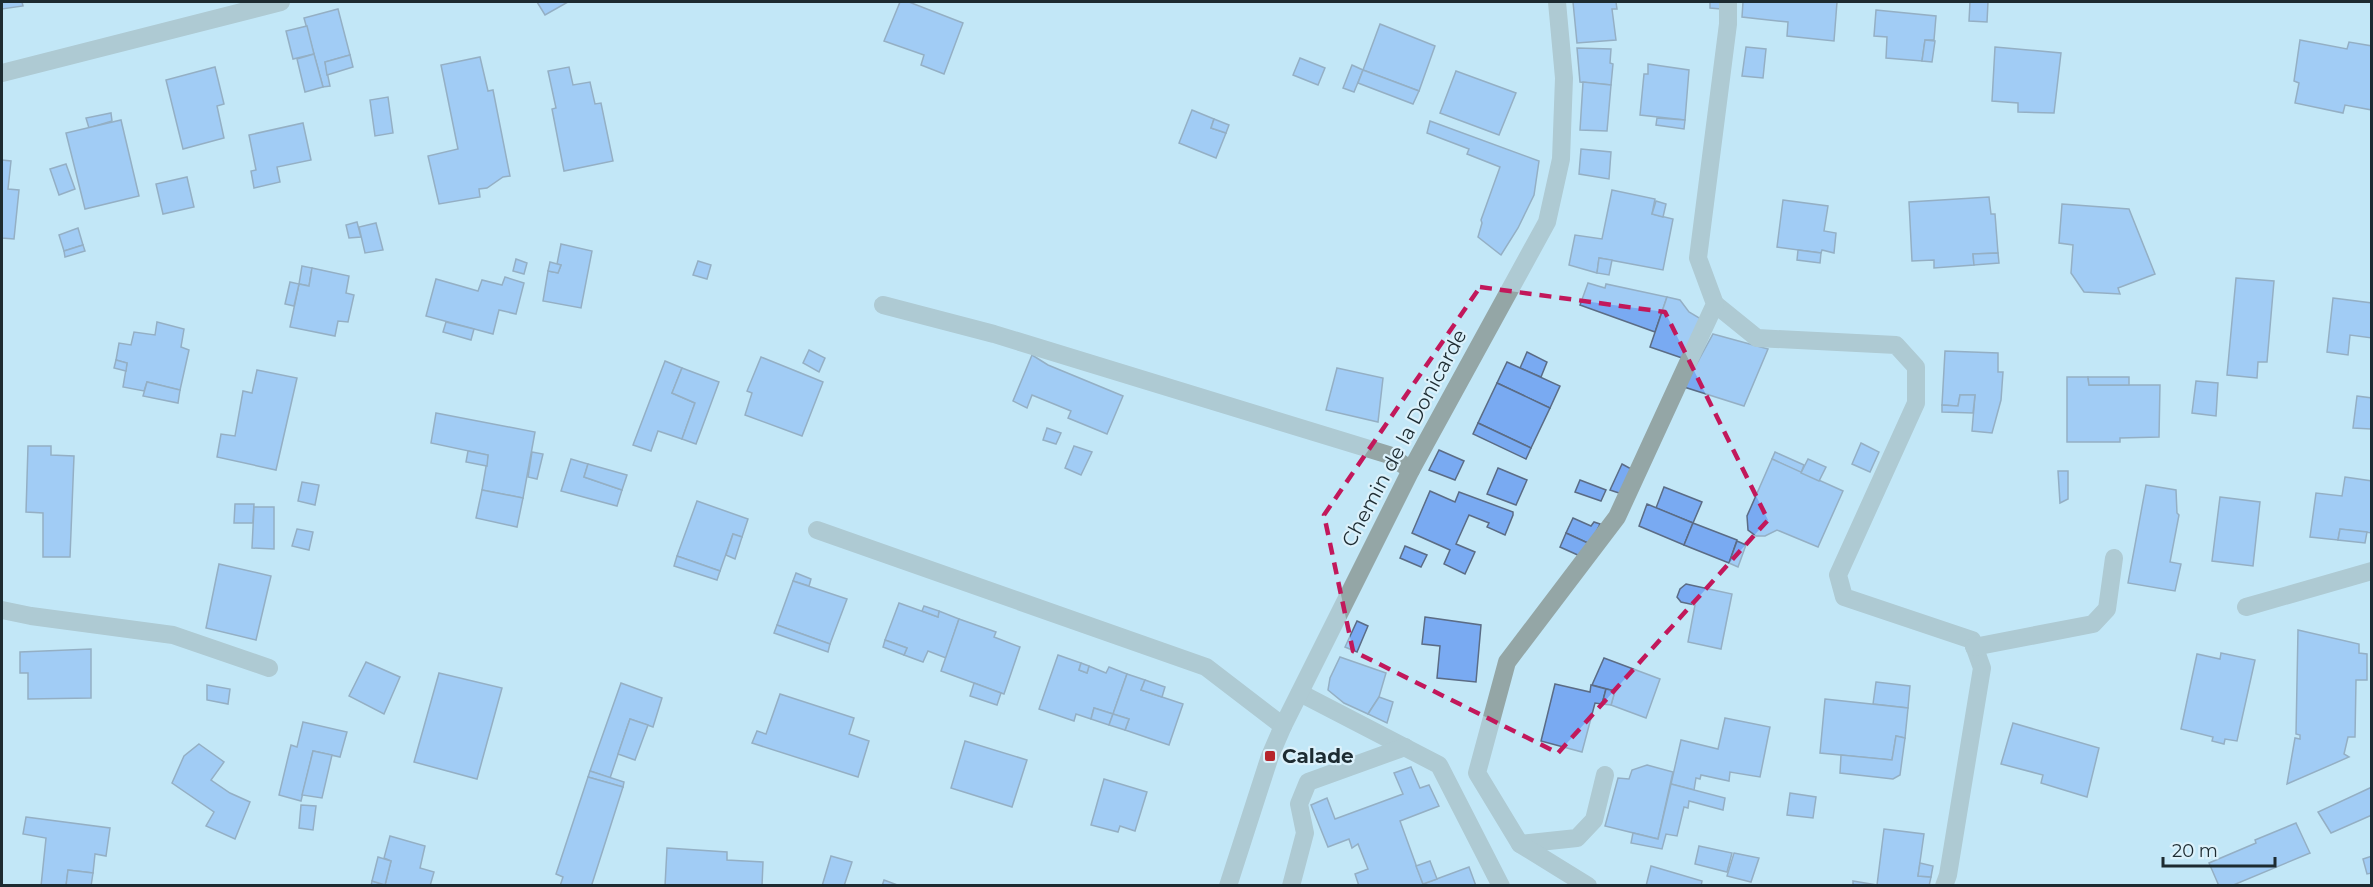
<svg xmlns="http://www.w3.org/2000/svg" width="2373" height="887" font-family="Montserrat,sans-serif">
<style>
.building{fill:#79aaf2;stroke:#5b6c85;stroke-width:1.5}
.lines{fill:none;stroke-linecap:round;stroke-linejoin:round}
.minor{stroke:#94a6a6;stroke-width:18}
.marked{fill:none;stroke:#c2185b;stroke-width:4.5;stroke-dasharray:12 8;stroke-linejoin:round}
.poi-dot{fill:#b6252c;stroke:#dbf1fb;stroke-width:2}
.labels{text-anchor:middle;stroke-width:4.5;stroke-linejoin:round;paint-order:stroke}
.street-label{font-size:20px;fill:#1d2b31;stroke:#dbf1fb}
.poi-label{font-size:20px;font-weight:bold;fill:#1d2b31;stroke:#dbf1fb;text-anchor:start}
</style>
<rect width="100%" height="100%" fill="#c2e7f7"/>
<g class="building">
<polygon points="2,2 22,2 23,6 2,9"/>
<polygon points="537,2 568,2 545,15"/>
<polygon points="900,2 909,2 963,23 944,74 921,65 924,55 884,41"/>
<polygon points="1573,2 1616,2 1617,9 1612,9 1616,40 1577,43"/>
<polygon points="1710,2 1722,2 1721,9 1710,8"/>
<polygon points="1743,2 1837,2 1834,41 1787,36 1788,22 1742,17"/>
<polygon points="1970,2 1988,2 1987,22 1969,21"/>
<polygon points="338,9 350,55 325,62 330,86 323,87 304,18"/>
<polygon points="1876,10 1936,16 1934,40 1925,40 1922,61 1886,58 1887,37 1874,36"/>
<polygon points="1380,24 1435,46 1419,91 1363,70"/>
<polygon points="307,26 314,54 293,59 286,31"/>
<polygon points="1925,40 1935,41 1932,62 1922,61"/>
<polygon points="2300,40 2347,49 2349,42 2372,46 2372,110 2345,105 2343,113 2295,103 2299,83 2294,81"/>
<polygon points="1746,47 1766,49 1763,78 1742,76"/>
<polygon points="1995,47 2061,53 2054,113 2018,112 2018,103 1992,101"/>
<polygon points="1577,48 1611,49 1610,63 1613,64 1611,85 1580,82"/>
<polygon points="314,54 323,87 305,92 297,59"/>
<polygon points="350,55 353,67 327,75 325,62"/>
<polygon points="480,57 488,91 493,90 510,176 503,177 487,188 479,189 480,197 439,204 428,156 458,149 441,65"/>
<polygon points="1300,58 1325,68 1318,85 1293,75"/>
<polygon points="1648,64 1689,70 1685,120 1640,115 1644,74 1648,74"/>
<polygon points="1352,65 1363,70 1354,92 1343,88"/>
<polygon points="215,67 224,104 217,106 224,138 183,149 166,80"/>
<polygon points="569,67 573,85 590,82 595,104 601,103 613,161 564,171 552,109 556,108 548,71"/>
<polygon points="1363,70 1419,91 1413,104 1358,83"/>
<polygon points="1456,71 1516,93 1499,135 1440,113"/>
<polygon points="1583,82 1611,85 1607,131 1580,130"/>
<polygon points="388,97 393,133 375,136 370,100"/>
<polygon points="1192,110 1214,119 1211,128 1226,133 1216,158 1179,143"/>
<polygon points="111,113 112,121 89,128 86,118"/>
<polygon points="1657,118 1685,120 1684,129 1656,125"/>
<polygon points="1214,119 1229,125 1226,133 1211,128"/>
<polygon points="121,120 139,196 85,209 66,133"/>
<polygon points="1430,121 1539,161 1534,195 1518,228 1501,255 1478,237 1482,223 1481,220 1500,167 1467,154 1469,149 1427,133"/>
<polygon points="303,123 311,160 277,167 280,182 254,188 251,171 256,170 249,135"/>
<polygon points="1581,149 1611,152 1609,179 1579,174"/>
<polygon points="2,160 11,161 8,189 19,190 14,239 2,238"/>
<polygon points="66,164 75,189 59,195 50,169"/>
<polygon points="187,177 194,207 163,214 156,184"/>
<polygon points="1612,190 1655,199 1652,214 1673,219 1663,270 1599,258 1597,273 1569,265 1575,235 1602,239"/>
<polygon points="1989,197 1991,214 1995,214 1998,253 1973,254 1974,265 1934,268 1934,260 1912,261 1909,202"/>
<polygon points="1783,200 1828,206 1824,231 1836,233 1834,253 1822,250 1821,253 1777,247"/>
<polygon points="1656,201 1666,204 1663,217 1652,214"/>
<polygon points="2062,204 2129,209 2155,274 2118,288 2120,294 2084,292 2071,273 2073,245 2059,243"/>
<polygon points="357,222 361,237 349,238 346,225"/>
<polygon points="376,223 383,250 365,253 359,227"/>
<polygon points="78,228 83,245 64,251 59,235"/>
<polygon points="561,244 592,251 581,308 543,301 548,271 558,273 561,265 557,264"/>
<polygon points="83,245 85,251 65,257 64,251"/>
<polygon points="1798,250 1821,253 1820,263 1797,260"/>
<polygon points="1998,253 1999,263 1974,265 1973,254"/>
<polygon points="1599,258 1612,260 1609,275 1597,273"/>
<polygon points="516,259 527,263 524,274 513,271"/>
<polygon points="698,261 711,265 707,279 693,275"/>
<polygon points="550,262 561,265 558,273 548,271"/>
<polygon points="302,266 312,268 309,286 299,284"/>
<polygon points="312,268 349,276 346,293 354,295 348,322 338,321 335,336 290,327 299,284 309,286"/>
<polygon points="505,277 524,283 516,314 499,310 493,334 426,316 436,279 478,291 482,280 502,285"/>
<polygon points="2236,278 2274,281 2267,362 2258,362 2257,378 2227,375"/>
<polygon points="290,282 299,284 294,306 285,304"/>
<polygon points="1588,283 1605,288 1606,284 1667,297 1655,332 1580,305"/>
<polygon points="1667,297 1680,300 1689,312 1701,319 1685,359 1650,347"/>
<polygon points="2333,298 2372,303 2372,338 2350,335 2348,355 2327,352"/>
<polygon points="157,322 184,329 181,347 189,350 180,390 147,382 144,391 123,387 127,363 116,360 119,343 131,345 134,332 155,335"/>
<polygon points="446,322 474,329 471,340 443,332"/>
<polygon points="1713,334 1768,349 1744,406 1684,387"/>
<polygon points="809,350 825,358 819,372 803,363"/>
<polygon points="1945,351 1998,353 1998,372 2003,372 2001,400 1992,433 1972,431 1975,395 1960,395 1958,406 1942,405"/>
<polygon points="1527,352 1547,362 1541,377 1520,368"/>
<polygon points="1032,355 1048,365 1123,396 1107,434 1068,418 1071,411 1032,395 1027,408 1013,401"/>
<polygon points="761,357 823,382 802,436 745,415 752,393 747,391"/>
<polygon points="116,360 127,363 126,371 114,368"/>
<polygon points="665,361 682,368 672,393 695,403 682,439 658,431 651,451 633,445"/>
<polygon points="1507,362 1560,386 1550,408 1497,383"/>
<polygon points="682,368 719,382 696,444 682,439 695,403 672,393"/>
<polygon points="1337,368 1383,378 1378,422 1326,410"/>
<polygon points="257,370 297,378 276,470 217,457 221,434 235,436 243,391 252,393"/>
<polygon points="2067,377 2088,377 2089,385 2160,385 2159,437 2120,438 2120,442 2067,442"/>
<polygon points="2088,377 2129,377 2129,385 2089,385"/>
<polygon points="2196,381 2218,383 2216,416 2192,413"/>
<polygon points="147,382 180,390 178,403 143,396"/>
<polygon points="1497,383 1550,408 1531,448 1478,423"/>
<polygon points="1960,395 1975,395 1973,413 1942,412 1942,405 1958,406"/>
<polygon points="2357,396 2372,398 2371,429 2353,428"/>
<polygon points="436,413 535,432 523,498 482,490 488,455 431,443"/>
<polygon points="1478,423 1531,448 1526,459 1473,434"/>
<polygon points="1047,428 1061,433 1056,444 1043,440"/>
<polygon points="1861,443 1879,452 1870,472 1852,464"/>
<polygon points="28,446 51,446 51,455 74,456 70,557 43,557 43,513 26,512"/>
<polygon points="1074,446 1092,452 1081,475 1065,468"/>
<polygon points="1439,450 1464,461 1455,480 1429,470"/>
<polygon points="468,451 488,455 487,466 466,462"/>
<polygon points="532,452 543,454 537,479 528,477"/>
<polygon points="1775,452 1804,465 1801,473 1772,459"/>
<polygon points="571,459 588,464 584,477 622,490 617,506 561,491"/>
<polygon points="1772,459 1843,491 1818,547 1777,530 1765,536 1756,536 1748,530 1747,516"/>
<polygon points="1808,459 1826,467 1819,481 1801,473"/>
<polygon points="588,464 627,475 622,490 584,477"/>
<polygon points="1622,464 1635,471 1625,495 1610,490"/>
<polygon points="1498,468 1527,480 1516,505 1487,494"/>
<polygon points="2058,471 2068,471 2068,499 2060,503"/>
<polygon points="2345,477 2372,481 2372,533 2340,529 2338,540 2310,537 2316,493 2342,496"/>
<polygon points="1580,480 1606,490 1601,501 1575,492"/>
<polygon points="302,482 319,485 315,505 298,501"/>
<polygon points="2146,485 2176,490 2177,513 2179,515 2170,562 2181,564 2175,591 2128,583"/>
<polygon points="1664,487 1702,502 1693,523 1656,508"/>
<polygon points="482,490 523,498 517,527 476,518"/>
<polygon points="1430,491 1455,502 1459,492 1513,512 1513,515 1505,535 1487,527 1489,523 1469,515 1456,544 1475,552 1465,574 1444,564 1450,550 1412,533"/>
<polygon points="2220,497 2260,502 2253,566 2212,561"/>
<polygon points="697,501 748,519 742,537 733,534 720,571 677,556"/>
<polygon points="235,504 254,504 253,523 234,523"/>
<polygon points="1647,504 1693,523 1684,545 1639,526"/>
<polygon points="254,507 274,507 274,549 252,548"/>
<polygon points="1573,518 1591,526 1594,522 1600,524 1590,544 1566,533"/>
<polygon points="1693,523 1737,540 1729,563 1684,545"/>
<polygon points="297,529 313,532 309,550 292,546"/>
<polygon points="2340,529 2367,532 2365,543 2338,540"/>
<polygon points="1566,533 1590,544 1580,556 1560,547"/>
<polygon points="733,534 742,537 735,559 726,555"/>
<polygon points="1737,541 1746,545 1738,567 1729,563"/>
<polygon points="1405,546 1427,555 1421,567 1400,558"/>
<polygon points="677,556 720,571 717,580 674,566"/>
<polygon points="219,564 271,576 256,640 206,628"/>
<polygon points="796,573 811,579 809,586 793,581"/>
<polygon points="793,581 847,599 830,644 777,625"/>
<polygon points="1686,584 1732,594 1721,649 1688,642 1695,605 1681,602 1677,597 1680,589"/>
<polygon points="899,603 938,617 939,611 959,619 946,658 928,651 923,662 904,655 907,648 885,640"/>
<polygon points="924,606 939,611 938,617 922,611"/>
<polygon points="1425,617 1481,625 1476,682 1437,678 1440,646 1422,644"/>
<polygon points="959,619 996,632 994,637 1020,647 1004,694 941,671"/>
<polygon points="1357,621 1368,626 1357,652 1345,647"/>
<polygon points="777,625 830,644 828,652 774,633"/>
<polygon points="2298,630 2359,644 2359,653 2367,654 2367,680 2356,680 2355,737 2348,737 2344,754 2349,757 2287,784 2295,738 2300,739 2300,735 2296,734"/>
<polygon points="885,640 907,648 904,655 883,647"/>
<polygon points="91,649 91,698 28,699 28,673 20,673 20,652"/>
<polygon points="2221,653 2255,660 2237,741 2225,739 2224,744 2212,741 2213,737 2181,729 2197,654 2220,659"/>
<polygon points="1058,655 1081,663 1079,670 1087,673 1089,666 1106,673 1109,667 1127,674 1113,714 1094,708 1091,719 1076,714 1074,721 1039,709"/>
<polygon points="1340,657 1386,673 1379,697 1368,714 1344,703 1328,690 1330,678"/>
<polygon points="1604,658 1660,679 1646,718 1611,705 1615,691 1592,685"/>
<polygon points="366,662 400,677 384,714 349,696"/>
<polygon points="1081,663 1089,666 1087,673 1079,670"/>
<polygon points="439,673 502,688 477,779 414,762"/>
<polygon points="1127,674 1145,680 1141,690 1183,704 1169,745 1125,730 1129,719 1113,714"/>
<polygon points="1145,680 1165,687 1162,697 1141,690"/>
<polygon points="1876,682 1910,686 1908,708 1873,704"/>
<polygon points="621,683 662,698 653,727 630,719 610,778 590,771"/>
<polygon points="974,683 1001,693 997,705 970,696"/>
<polygon points="1555,684 1590,692 1591,685 1606,689 1602,704 1595,703 1582,752 1541,741"/>
<polygon points="207,685 230,689 228,704 207,700"/>
<polygon points="1606,689 1615,691 1611,705 1602,704"/>
<polygon points="780,694 854,718 849,734 869,741 858,777 752,743 757,731 766,734"/>
<polygon points="1379,697 1393,702 1387,723 1368,714"/>
<polygon points="1825,699 1908,708 1905,738 1896,736 1892,760 1820,753"/>
<polygon points="1094,708 1113,714 1109,725 1091,719"/>
<polygon points="1113,714 1129,719 1125,730 1109,725"/>
<polygon points="1725,718 1770,727 1760,777 1730,772 1729,781 1701,775 1700,779 1696,778 1694,790 1671,784 1681,740 1718,749"/>
<polygon points="630,719 648,725 635,760 618,754"/>
<polygon points="303,722 347,732 340,757 313,751 301,801 279,795 291,745 297,747"/>
<polygon points="2013,723 2099,748 2087,797 2041,783 2043,775 2001,764"/>
<polygon points="1896,736 1905,738 1900,775 1893,779 1840,773 1841,755 1892,760"/>
<polygon points="965,741 1027,760 1012,807 951,788"/>
<polygon points="199,744 224,762 211,780 230,793 250,802 235,839 206,826 214,812 172,783 184,756"/>
<polygon points="313,751 332,755 322,798 302,795"/>
<polygon points="1647,765 1673,772 1658,839 1605,826 1618,778 1629,779 1632,770"/>
<polygon points="1411,767 1420,788 1429,785 1439,806 1400,821 1423,884 1469,867 1476,886 1359,886 1355,874 1368,869 1358,844 1352,848 1349,839 1328,847 1311,805 1327,798 1335,819 1403,794 1394,773"/>
<polygon points="590,771 624,782 623,787 588,777"/>
<polygon points="588,777 623,787 592,884 595,886 560,886 563,877 556,874"/>
<polygon points="1104,779 1147,792 1135,831 1120,826 1118,832 1091,825"/>
<polygon points="1671,784 1725,798 1723,810 1689,801 1688,808 1684,807 1677,836 1666,834 1662,849 1631,843 1633,833 1658,839"/>
<polygon points="2372,787 2372,815 2331,833 2318,812"/>
<polygon points="1790,793 1816,797 1813,818 1787,815"/>
<polygon points="301,805 316,806 313,830 299,828"/>
<polygon points="26,817 110,828 106,856 95,854 93,873 68,870 66,886 41,886 46,838 23,834"/>
<polygon points="2296,823 2310,853 2231,886 2219,886 2209,863 2256,843 2255,840"/>
<polygon points="1884,829 1924,834 1918,876 1931,877 1929,886 1877,885"/>
<polygon points="390,836 425,846 420,868 434,872 430,886 371,886 372,881 385,885 391,861 384,858"/>
<polygon points="1699,846 1732,853 1727,872 1695,864"/>
<polygon points="667,848 727,852 727,860 763,862 762,886 665,886"/>
<polygon points="1734,853 1759,858 1751,882 1727,876"/>
<polygon points="831,856 852,862 844,886 822,886"/>
<polygon points="2372,856 2372,873 2367,874 2363,859"/>
<polygon points="378,857 391,861 385,885 372,881"/>
<polygon points="1430,861 1437,879 1423,884 1416,866"/>
<polygon points="1920,863 1933,866 1931,877 1918,876"/>
<polygon points="1651,866 1702,881 1701,886 1646,886"/>
<polygon points="68,870 93,873 91,886 66,886"/>
<polygon points="884,880 900,886 882,886"/>
<polygon points="1853,881 1877,885 1879,886 1853,886"/>
</g>
<g class="lines">
<g class="minor">
<polyline points="2,73 281,2"/>
<polyline points="1715,304 1757,338 1896,345 1916,367 1916,403 1838,575 1844,597 1972,640 1982,668 1948,875 1944,886"/>
<polyline points="883,305 994,334 1389,455 1411,470"/>
<polyline points="817,530 1206,667 1283,726"/>
<polyline points="2246,607 2372,571"/>
<polyline points="2,610 31,616 173,635 269,668"/>
<polyline points="1974,647 2093,624 2107,609 2114,558"/>
<polyline points="1300,693 1439,765 1501,886"/>
<polyline points="1520,844 1577,838 1594,820 1605,775"/>
<polyline points="1228,886 1270,756 1283,726 1411,470 1547,222 1561,159 1564,78 1557,2"/>
<polyline points="1291,886 1305,833 1299,804 1308,782 1405,747"/>
<polyline points="1588,886 1520,844 1477,773 1507,662 1617,517 1715,304 1698,258 1728,24 1728,2"/>
</g>
</g>
<path d="M0 0H2373V887H0ZM1480 287 1665 312 1768 520 1558 753 1353 651 1324 515Z" fill="#c2e7f7" fill-opacity=".55" fill-rule="evenodd"/>
<path class="marked" d="M1480 287 1665 312 1768 520 1558 753 1353 651 1324 515Z"/>
<rect class="poi-dot" x="1264" y="750" width="12" height="12" rx="3"/>
<g class="labels">
<g class="street-label">
<text transform="translate(1404 438) rotate(-62)" y="7">Chemin de la Donicarde</text>
</g>
<g class="poi-label">
<text x="1282" y="763">Calade</text>
</g>
</g>
<rect width="2373" height="887" fill="none" stroke="#1d2b31" stroke-width="6"/>
<path d="M2163 857v9h112v-9" fill="none" stroke="#1d2b31" stroke-width="3"/>
<text x="2172" y="857" font-size="18" fill="#1d2b31" stroke="#dbf1fb" stroke-width="4.5" paint-order="stroke">20 m</text>
</svg>
